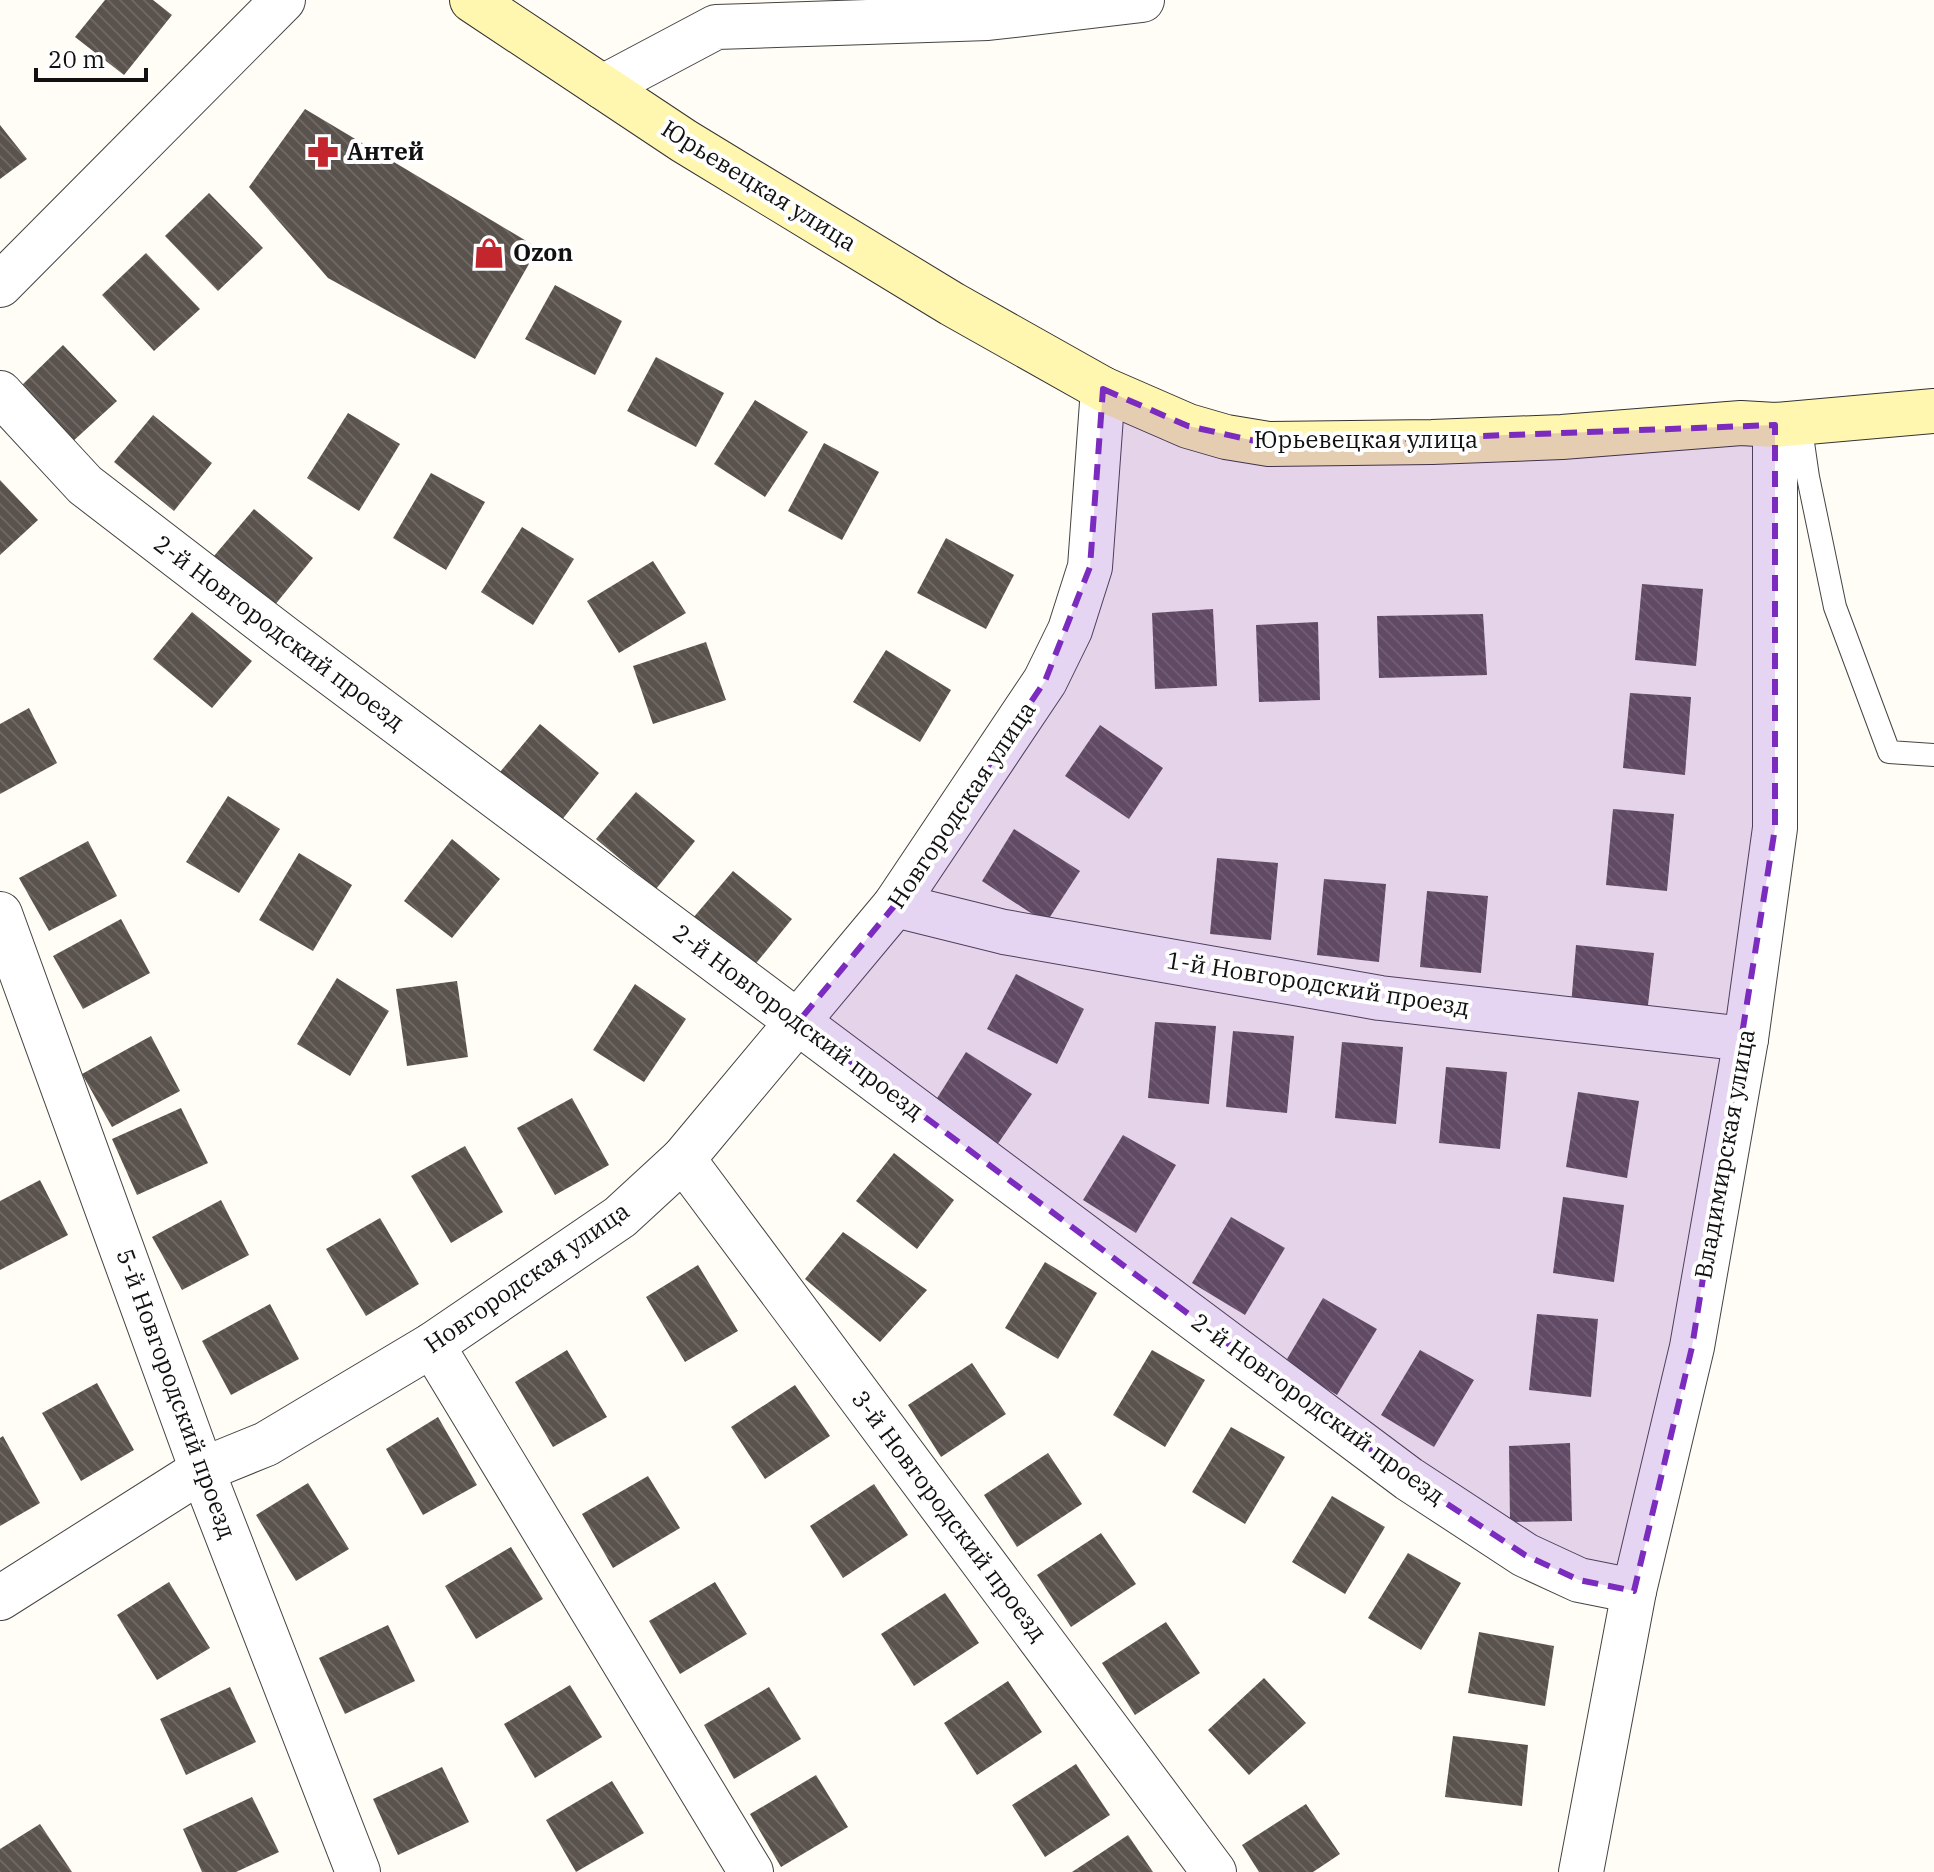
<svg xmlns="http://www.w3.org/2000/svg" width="1934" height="1872" font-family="'IBM Plex Serif',serif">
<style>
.building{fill:url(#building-back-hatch)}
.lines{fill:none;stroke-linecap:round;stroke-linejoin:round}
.service-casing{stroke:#444;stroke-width:24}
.minor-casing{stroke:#444;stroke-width:46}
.secondary-casing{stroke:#333;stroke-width:46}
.service{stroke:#fff;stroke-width:22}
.minor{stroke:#fff;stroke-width:44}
.secondary{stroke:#fff6b0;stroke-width:44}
.marked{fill:#7b2cbf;fill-opacity:0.2;stroke:#7b2cbf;stroke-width:6;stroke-dasharray:16 10;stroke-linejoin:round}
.labels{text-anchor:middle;stroke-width:8;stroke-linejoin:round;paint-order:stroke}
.poi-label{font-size:24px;font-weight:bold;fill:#111;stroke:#fff;text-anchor:start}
.street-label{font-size:24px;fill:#111;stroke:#fff}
</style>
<defs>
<pattern id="building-back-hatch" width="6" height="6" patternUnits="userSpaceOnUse" patternTransform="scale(2)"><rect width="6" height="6" fill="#5a524d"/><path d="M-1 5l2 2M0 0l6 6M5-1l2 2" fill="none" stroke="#6d6662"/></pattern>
</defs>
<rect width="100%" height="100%" fill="#fffdf5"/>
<g class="building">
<polygon points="105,0 153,0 172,15 124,75 75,37"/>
<polygon points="305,109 538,248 475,359 328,278 249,187"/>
<polygon points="0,125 27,159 0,179"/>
<polygon points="209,193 263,248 218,291 165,236"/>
<polygon points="146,253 200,309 154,351 102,295"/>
<polygon points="555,285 622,321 595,375 525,339"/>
<polygon points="63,345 117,401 71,443 19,388"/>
<polygon points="656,357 724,393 696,447 627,411"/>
<polygon points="755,400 808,432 765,497 714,464"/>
<polygon points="348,413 400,444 359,511 307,478"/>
<polygon points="153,415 212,463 174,511 114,462"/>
<polygon points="824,443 879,472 842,540 788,511"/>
<polygon points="431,473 485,502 446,570 393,538"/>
<polygon points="0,480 38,520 0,555"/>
<polygon points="254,509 313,558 274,606 214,556"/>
<polygon points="522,527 574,559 533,625 481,592"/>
<polygon points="946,538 1014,575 986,629 917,593"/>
<polygon points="653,561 686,613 619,653 587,601"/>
<polygon points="1642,584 1703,589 1696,666 1635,660"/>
<polygon points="1213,609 1217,686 1155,689 1152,613"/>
<polygon points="192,612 252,661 212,708 153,659"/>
<polygon points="1483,614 1487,675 1379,678 1377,616"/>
<polygon points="1318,622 1320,700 1259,702 1256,625"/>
<polygon points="706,642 726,700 653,724 633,666"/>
<polygon points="886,650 951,690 920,742 853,702"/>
<polygon points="1630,693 1691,697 1685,775 1623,768"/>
<polygon points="29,708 57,763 0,794 0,724"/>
<polygon points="540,724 599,773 561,821 500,772"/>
<polygon points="1100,725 1163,768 1129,819 1065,776"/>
<polygon points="636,792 695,841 656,889 596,839"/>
<polygon points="228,796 280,829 239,893 186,862"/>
<polygon points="1613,809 1674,814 1667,891 1606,885"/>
<polygon points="1014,829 1080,871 1046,923 982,881"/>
<polygon points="452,839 500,879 452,938 404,901"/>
<polygon points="88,841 117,896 49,931 19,878"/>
<polygon points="299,853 352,885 313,951 259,920"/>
<polygon points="1217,858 1278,863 1271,940 1210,934"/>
<polygon points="733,871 792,919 753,967 693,918"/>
<polygon points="1324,879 1386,884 1379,962 1317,955"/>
<polygon points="1427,891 1488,896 1481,973 1420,967"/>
<polygon points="121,919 150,973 83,1009 53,956"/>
<polygon points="1576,945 1654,953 1647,1014 1571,1006"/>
<polygon points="1016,974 1084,1009 1057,1064 987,1029"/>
<polygon points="337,978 389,1011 350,1076 297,1044"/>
<polygon points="457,981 468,1057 407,1066 396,989"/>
<polygon points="635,984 686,1019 644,1082 593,1050"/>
<polygon points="1155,1022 1216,1026 1209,1104 1148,1098"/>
<polygon points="1233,1031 1294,1036 1287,1113 1226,1107"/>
<polygon points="151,1036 180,1091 112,1127 82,1074"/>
<polygon points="1342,1042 1403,1047 1396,1124 1335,1118"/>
<polygon points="966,1052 1032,1094 997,1145 934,1103"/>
<polygon points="1446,1067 1507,1072 1500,1149 1439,1143"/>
<polygon points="1578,1092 1639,1101 1627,1178 1566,1167"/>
<polygon points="572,1098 609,1165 555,1195 517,1128"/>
<polygon points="181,1108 208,1163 137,1195 112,1139"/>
<polygon points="1123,1135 1176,1165 1136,1233 1083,1200"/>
<polygon points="465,1146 503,1212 451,1243 411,1176"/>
<polygon points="894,1153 954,1200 917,1249 856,1201"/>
<polygon points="40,1180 68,1235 0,1270 0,1201"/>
<polygon points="1563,1197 1624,1205 1614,1282 1553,1273"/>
<polygon points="221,1200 249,1255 182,1290 152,1237"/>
<polygon points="1231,1217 1285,1248 1245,1315 1192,1283"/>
<polygon points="380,1218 419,1284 366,1316 326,1249"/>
<polygon points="843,1232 927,1290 880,1342 805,1279"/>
<polygon points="1045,1262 1097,1293 1058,1359 1005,1328"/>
<polygon points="698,1265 738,1331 685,1362 646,1297"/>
<polygon points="1323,1298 1377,1329 1337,1395 1284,1364"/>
<polygon points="270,1304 299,1359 231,1395 202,1341"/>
<polygon points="1537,1314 1598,1319 1591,1397 1529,1390"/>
<polygon points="567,1350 607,1417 553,1447 515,1382"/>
<polygon points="1152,1350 1205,1380 1165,1447 1113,1415"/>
<polygon points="1420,1350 1474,1380 1434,1447 1381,1415"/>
<polygon points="972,1363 1006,1414 941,1457 908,1405"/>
<polygon points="97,1383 134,1450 81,1481 42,1413"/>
<polygon points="795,1385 830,1436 765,1479 731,1427"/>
<polygon points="438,1417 477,1485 423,1515 386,1449"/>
<polygon points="1231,1427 1285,1457 1245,1524 1192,1492"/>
<polygon points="3,1436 40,1503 0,1526 0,1438"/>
<polygon points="1570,1443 1572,1521 1510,1522 1509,1446"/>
<polygon points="1048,1453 1082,1504 1017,1547 984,1495"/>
<polygon points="648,1476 680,1528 613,1568 582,1514"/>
<polygon points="308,1483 349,1549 296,1581 256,1515"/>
<polygon points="874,1484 908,1535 843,1578 810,1526"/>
<polygon points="1332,1496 1385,1527 1345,1594 1292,1562"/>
<polygon points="1101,1533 1136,1584 1071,1627 1037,1575"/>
<polygon points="511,1547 543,1599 476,1639 445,1586"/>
<polygon points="1408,1553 1461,1583 1421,1650 1368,1618"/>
<polygon points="169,1582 210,1648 157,1680 117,1615"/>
<polygon points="715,1582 747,1634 680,1674 649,1621"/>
<polygon points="945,1593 979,1643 914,1686 881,1634"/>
<polygon points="1166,1622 1200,1673 1135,1715 1102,1663"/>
<polygon points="388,1625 415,1681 345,1714 319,1658"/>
<polygon points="1479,1632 1554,1646 1545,1706 1468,1693"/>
<polygon points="1264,1678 1306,1723 1249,1775 1208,1730"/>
<polygon points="1008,1681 1042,1732 977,1775 944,1723"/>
<polygon points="570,1685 602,1737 535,1778 504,1724"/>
<polygon points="230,1687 256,1742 186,1775 160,1719"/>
<polygon points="769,1687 801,1739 734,1779 704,1725"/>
<polygon points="1453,1736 1528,1745 1522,1806 1445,1797"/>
<polygon points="1076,1764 1110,1815 1045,1857 1012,1805"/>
<polygon points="442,1767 469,1822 398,1855 373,1799"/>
<polygon points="816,1775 848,1827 781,1867 750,1814"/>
<polygon points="612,1781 644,1833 576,1872 546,1820"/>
<polygon points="252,1797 279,1852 236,1872 202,1872 183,1829"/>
<polygon points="1306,1804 1340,1854 1313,1872 1259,1872 1242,1845"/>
<polygon points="40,1824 72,1872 0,1872 0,1849"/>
<polygon points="1128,1835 1153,1872 1072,1872"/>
</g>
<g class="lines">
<defs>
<polyline id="service" points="1800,422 1808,477 1835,607 1889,752 1934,755"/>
<g id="minor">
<polyline points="603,87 716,27 988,18 1142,0"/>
<polyline points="0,285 283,0"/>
<polyline points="0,393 85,485 284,638 1409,1479 1525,1555 1579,1580 1634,1591"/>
<polyline points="895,905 1004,932 1380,998 1746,1039"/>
<polyline points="0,914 202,1470 358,1872"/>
<polyline points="683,1159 1214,1872"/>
<polyline points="432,1345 751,1872"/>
<polyline points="0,1598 202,1470 266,1444 432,1345 620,1217 683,1159 895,905 1045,681 1070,630 1090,567 1103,389"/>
<polyline points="1581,1872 1634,1591 1692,1347 1746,1039 1775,828 1775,425"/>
</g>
<polyline id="secondary" points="472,0 684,141 952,304 1103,389 1188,426 1226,437 1269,444 1432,442 1562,437 1741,423 1775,425 1934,411"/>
</defs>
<use href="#service" class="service-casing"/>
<use href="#minor" class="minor-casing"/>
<use href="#secondary" class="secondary-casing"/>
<use href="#service" class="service"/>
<use href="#minor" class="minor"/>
<use href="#secondary" class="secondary"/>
</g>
<path class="marked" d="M1103 389 1188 426 1269 444 1775 425V828L1692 1347 1634 1591 1579 1580 1525 1555 1409 1479 798 1022 895 905 1045 681 1090 567Z"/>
<defs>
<symbol id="pharmacy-bare" viewBox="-9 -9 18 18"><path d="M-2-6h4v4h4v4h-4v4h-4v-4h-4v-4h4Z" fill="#c4262e" stroke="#fff" stroke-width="2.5" paint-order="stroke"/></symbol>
<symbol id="shop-bare" viewBox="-9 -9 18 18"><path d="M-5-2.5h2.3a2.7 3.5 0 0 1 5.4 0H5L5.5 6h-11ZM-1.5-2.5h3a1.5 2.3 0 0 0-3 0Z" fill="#c4262e" stroke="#fff" stroke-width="2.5" paint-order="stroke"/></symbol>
</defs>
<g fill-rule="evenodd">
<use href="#pharmacy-bare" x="301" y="130" width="44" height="44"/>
<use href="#shop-bare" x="467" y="231" width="44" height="44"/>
</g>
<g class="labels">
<g class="poi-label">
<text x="347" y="160">Антей</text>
<text x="513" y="261">Ozon</text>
</g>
<g class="street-label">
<text transform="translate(759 186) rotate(32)" y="8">Юрьевецкая улица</text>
<text x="1366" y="448">Юрьевецкая улица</text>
<text transform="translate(279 633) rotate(37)" y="8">2-й Новгородский проезд</text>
<text transform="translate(962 805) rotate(-56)" y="8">Новгородская улица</text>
<text transform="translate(1318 984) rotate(9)" y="8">1-й Новгородский проезд</text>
<text transform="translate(798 1022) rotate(37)" y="8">2-й Новгородский проезд</text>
<text transform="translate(1725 1154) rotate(-80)" y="8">Владимирская улица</text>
<text transform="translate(527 1278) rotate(-35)" y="8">Новгородская улица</text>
<text transform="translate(176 1394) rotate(70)" y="8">5-й Новгородский проезд</text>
<text transform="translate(1318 1409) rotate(36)" y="8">2-й Новгородский проезд</text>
<text transform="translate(949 1516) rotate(53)" y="8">3-й Новгородский проезд</text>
</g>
</g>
<path d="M36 68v12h110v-12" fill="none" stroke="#111111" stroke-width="4"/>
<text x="48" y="68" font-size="24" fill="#111111" stroke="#ffffff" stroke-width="6" paint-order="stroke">20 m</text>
</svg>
